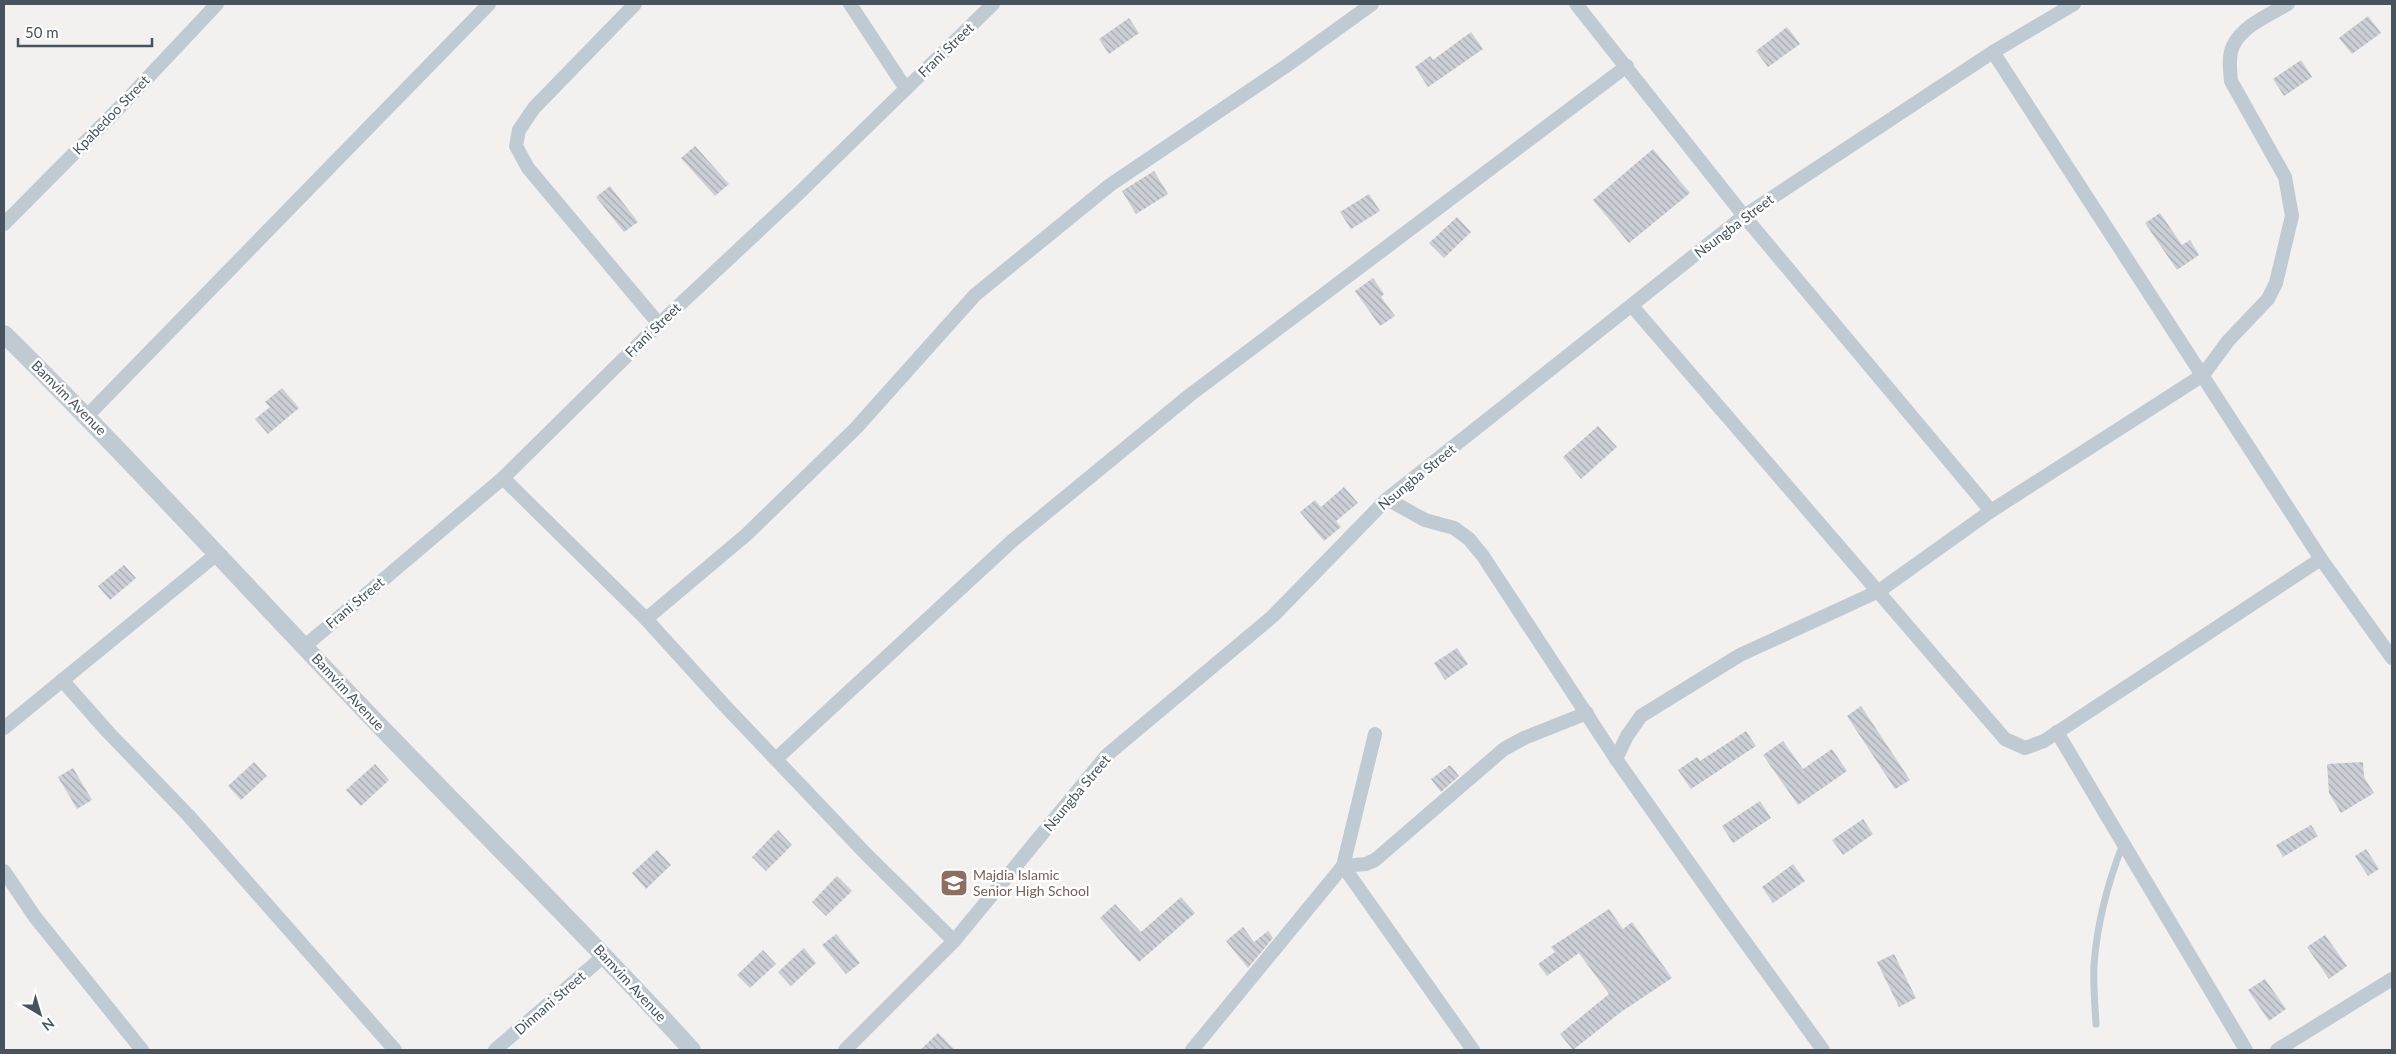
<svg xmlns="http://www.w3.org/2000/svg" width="2396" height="1054" font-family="Lato,sans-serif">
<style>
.building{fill:url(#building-back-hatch)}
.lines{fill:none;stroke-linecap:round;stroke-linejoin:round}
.service{stroke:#c0cad2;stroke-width:7}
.minor{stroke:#c0cad2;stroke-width:14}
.tertiary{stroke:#c0cad2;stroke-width:18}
.labels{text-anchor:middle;stroke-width:5;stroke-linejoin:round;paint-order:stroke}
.street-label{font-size:14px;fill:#47535e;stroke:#fff}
.education-label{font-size:14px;fill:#785e54;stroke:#fff;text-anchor:start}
</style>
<defs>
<pattern id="building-back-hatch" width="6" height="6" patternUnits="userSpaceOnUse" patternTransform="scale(1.25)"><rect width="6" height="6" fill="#cccfd5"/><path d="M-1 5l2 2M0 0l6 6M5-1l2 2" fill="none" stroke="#a7abb0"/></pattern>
</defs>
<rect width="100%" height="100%" fill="#f3f0f0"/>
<g class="building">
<polygon points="2368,16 2381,33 2352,54 2339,38"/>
<polygon points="1129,18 1139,33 1109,54 1099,39"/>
<polygon points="1787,27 1800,44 1768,67 1756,51"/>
<polygon points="1471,32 1483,49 1428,87 1415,67 1430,56 1433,60"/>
<polygon points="2301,60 2312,77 2284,96 2273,79"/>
<polygon points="695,146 729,184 715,196 681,158"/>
<polygon points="1653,149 1690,193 1629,243 1593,200"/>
<polygon points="1154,171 1168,194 1136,214 1122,191"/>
<polygon points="610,186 638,222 624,232 596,197"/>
<polygon points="1369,194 1380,211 1351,229 1340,212"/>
<polygon points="2160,213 2182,245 2190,240 2199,255 2177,270 2145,223"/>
<polygon points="1457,217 1471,232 1444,258 1429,243"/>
<polygon points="1373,278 1384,294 1381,297 1395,316 1380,326 1355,291"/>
<polygon points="282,388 299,408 268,434 255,419 270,407 265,402"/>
<polygon points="1598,426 1617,447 1581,479 1563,457"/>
<polygon points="1344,487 1358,503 1336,521 1341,527 1324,541 1300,512 1315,500 1321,507"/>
<polygon points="124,565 136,578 110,600 98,586"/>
<polygon points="1457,648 1468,664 1445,680 1434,663"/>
<polygon points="1861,706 1910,780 1895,789 1847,716"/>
<polygon points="1746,731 1756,746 1691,789 1678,770 1697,757 1700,761"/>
<polygon points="1783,741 1803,769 1832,749 1847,771 1798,805 1763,755"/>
<polygon points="254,762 267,776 241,800 228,786"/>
<polygon points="2363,762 2364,777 2374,793 2341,813 2329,793 2327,764"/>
<polygon points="375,764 389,780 361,806 346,790"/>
<polygon points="1450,765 1459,776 1441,792 1431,779"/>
<polygon points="73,768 92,800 77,809 58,777"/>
<polygon points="1760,801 1771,818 1733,843 1722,826"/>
<polygon points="1863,819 1873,834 1843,855 1832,840"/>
<polygon points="2311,825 2318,836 2283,857 2276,845"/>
<polygon points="778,830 792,845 766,871 752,857"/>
<polygon points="2366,849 2379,869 2368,876 2355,856"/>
<polygon points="657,850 671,865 646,889 632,873"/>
<polygon points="1793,864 1805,881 1773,903 1762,887"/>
<polygon points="837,876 852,891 826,916 812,902"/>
<polygon points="1181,897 1195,913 1139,962 1100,918 1115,904 1141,932"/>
<polygon points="1609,909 1623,929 1632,922 1672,978 1621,1012 1573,1050 1560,1034 1609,994 1579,953 1547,976 1538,964 1555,952 1551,947"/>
<polygon points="1243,927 1254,942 1268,931 1273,938 1248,968 1226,941"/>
<polygon points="836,934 860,963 846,974 822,945"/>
<polygon points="2325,935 2347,966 2329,979 2307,947"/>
<polygon points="804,948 816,963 791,986 778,972"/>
<polygon points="763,950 776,964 750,988 737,975"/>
<polygon points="1894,954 1916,998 1899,1007 1877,962"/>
<polygon points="2265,979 2286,1009 2269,1021 2248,990"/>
<polygon points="938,1033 955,1050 920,1050"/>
</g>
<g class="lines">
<path class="service" d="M2096 1024C2095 1005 2093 985 2094 965 2097 924 2108 882 2123 844"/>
<g class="minor">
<polyline points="635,4 534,108 519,130 516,146 528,168 659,324"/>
<polyline points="850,4 906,89"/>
<polyline points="1576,4 1744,216 1991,511"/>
<polyline points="1993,52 2321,559 2392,658"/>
<polyline points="4,224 121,106 217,4"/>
<polyline points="1632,306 2005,739 2025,748 2044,741 2321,559"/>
<polyline points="87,416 489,4"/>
<polyline points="503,478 646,619 725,706 866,854 954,941"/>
<polyline points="1387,499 1425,520 1454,528 1469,539 1483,556 1616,759 1725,914 1823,1050"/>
<polyline points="646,619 746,535 856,428 975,295 1110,185 1286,66 1372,4"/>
<polyline points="305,646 503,478 659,324 797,195 993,4"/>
<polyline points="62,680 108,732 188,815 395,1050"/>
<polyline points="4,728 218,553"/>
<polyline points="2057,732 2246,1050"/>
<polyline points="1375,734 1343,866 1473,1050"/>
<polyline points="776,759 1012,541 1190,395 1627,66"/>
<path d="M1616 759 1627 736 1641 716 1740 655 1879 591 1991 511 2203 375 2228 341 2268 299 2276 283 2292 216 2285 177 2231 81C2230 70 2228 56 2233 46 2242 26 2269 15 2288 4"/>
<polyline points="4,871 35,917 142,1050"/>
<polyline points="495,1050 605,955"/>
<polyline points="845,1050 954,941 1107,755 1273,616 1387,499 1744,216 1993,52 2074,4"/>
<polyline points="1192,1050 1343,866 1366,864 1375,860 1504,749 1524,738 1587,713"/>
<polyline points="2277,1050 2392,979"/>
</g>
<path class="tertiary" d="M4 334C131 459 250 591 374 720 480 830 589 937 692 1050"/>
</g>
<defs>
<symbol id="school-square" viewBox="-11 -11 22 22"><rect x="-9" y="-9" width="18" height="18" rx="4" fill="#8d6e63" stroke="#fff"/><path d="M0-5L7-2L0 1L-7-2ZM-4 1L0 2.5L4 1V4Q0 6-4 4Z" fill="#fff"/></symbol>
</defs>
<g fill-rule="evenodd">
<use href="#school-square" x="938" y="867" width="32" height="32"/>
</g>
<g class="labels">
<g class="street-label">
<text transform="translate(946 50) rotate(-44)" y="5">Frani Street</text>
<text transform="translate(111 115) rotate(-46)" y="5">Kpabedoo Street</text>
<text transform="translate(1734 226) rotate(-37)" y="5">Nsungba Street</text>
<text transform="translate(653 330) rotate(-44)" y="5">Frani Street</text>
<text transform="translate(69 398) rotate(45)" y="5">Bamvim Avenue</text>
<text transform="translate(1417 477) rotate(-39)" y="5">Nsungba Street</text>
<text transform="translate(355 603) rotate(-40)" y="5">Frani Street</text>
<text transform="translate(348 692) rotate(47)" y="5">Bamvim Avenue</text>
<text transform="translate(1077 793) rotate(-50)" y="5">Nsungba Street</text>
<text transform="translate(630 983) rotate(47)" y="5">Bamvim Avenue</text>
<text transform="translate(550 1003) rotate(-41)" y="5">Dinnani Street</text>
</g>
<g class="education-label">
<text x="973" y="880">Majdia Islamic<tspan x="973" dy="16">Senior High School</tspan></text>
</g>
</g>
<rect width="2396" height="1054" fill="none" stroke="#47535e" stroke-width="10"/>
<g transform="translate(40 1014) rotate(142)" stroke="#ffffff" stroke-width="4" paint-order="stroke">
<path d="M0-4L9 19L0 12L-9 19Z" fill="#47535e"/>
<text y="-8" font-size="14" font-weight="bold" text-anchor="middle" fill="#47535e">N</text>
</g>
<path d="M18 38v8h134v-8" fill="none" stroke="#47535e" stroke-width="2.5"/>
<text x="25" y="38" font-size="15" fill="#47535e" stroke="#ffffff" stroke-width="4" paint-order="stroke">50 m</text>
</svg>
